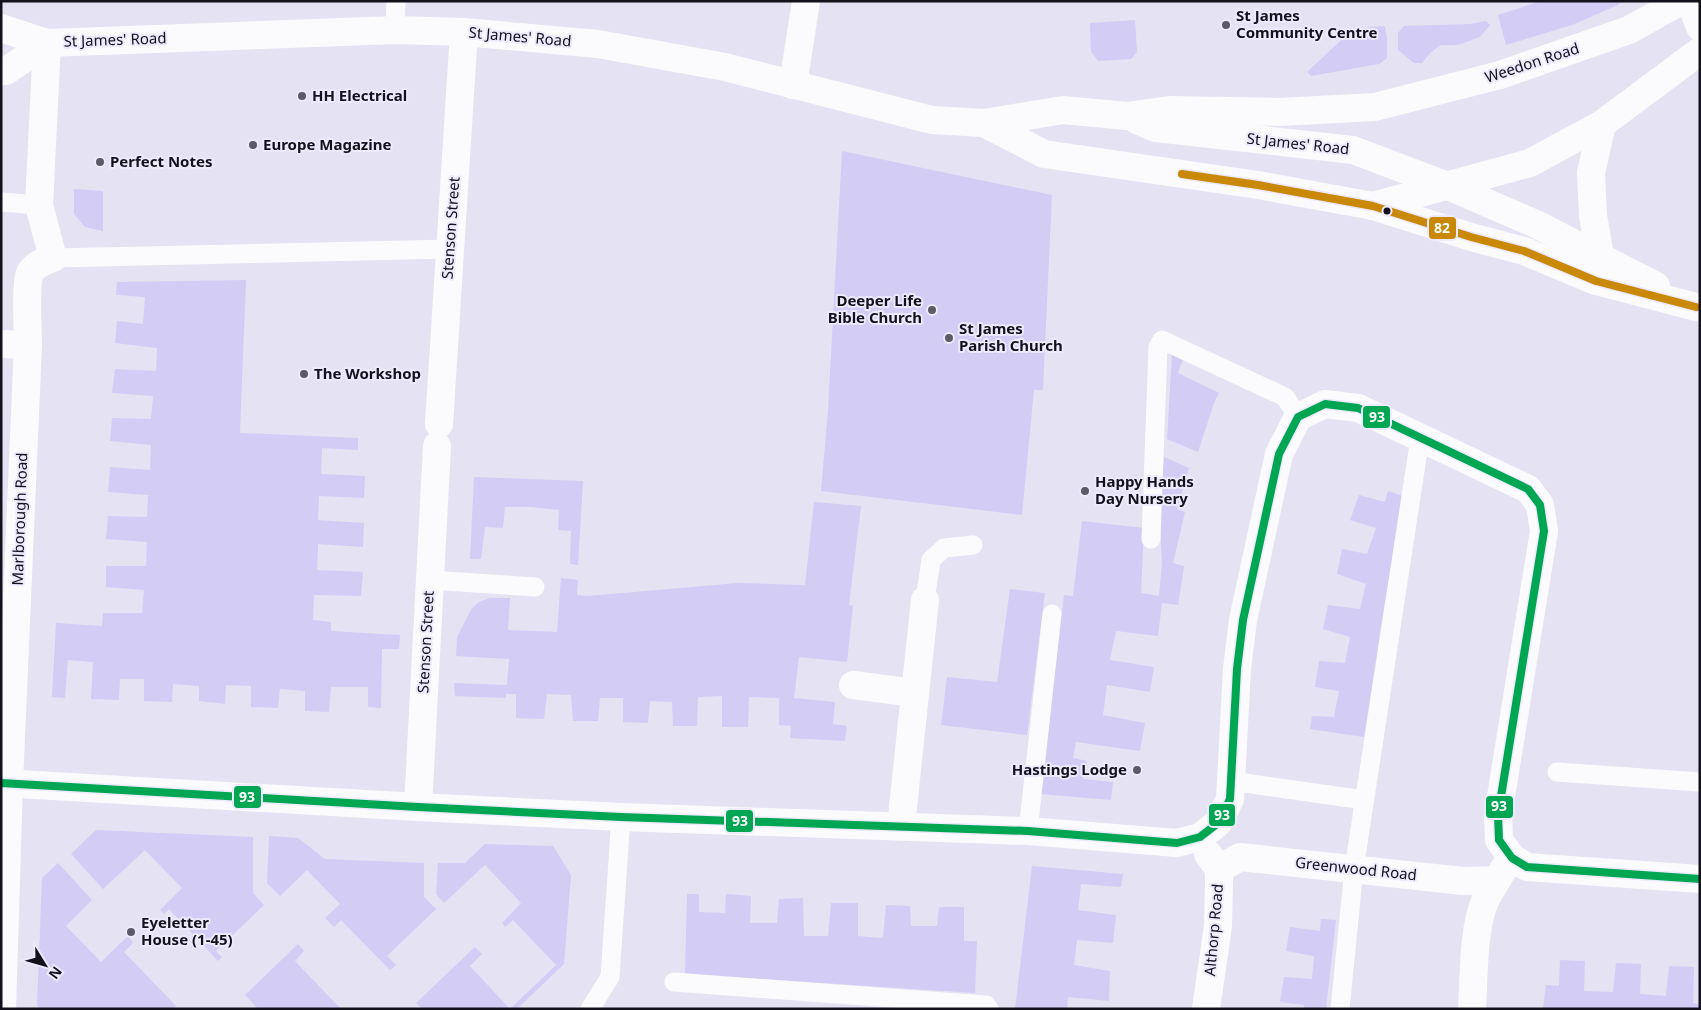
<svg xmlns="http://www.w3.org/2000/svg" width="1701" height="1010" font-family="'Noto Sans',sans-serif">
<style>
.green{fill:#d3ccf5}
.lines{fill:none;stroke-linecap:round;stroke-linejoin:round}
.lane{stroke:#fbfbfd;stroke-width:19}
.street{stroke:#fbfbfd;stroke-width:28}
.primary{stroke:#fbfbfd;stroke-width:28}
.bus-1-casing{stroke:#edeafd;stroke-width:11}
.bus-2-casing{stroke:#edeafd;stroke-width:11}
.bus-1{stroke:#c98806;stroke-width:8}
.bus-2{stroke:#00a651;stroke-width:8}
.poi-dot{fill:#5c5a67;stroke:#edeafd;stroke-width:2}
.bus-dot{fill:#13111c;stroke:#edeafd;stroke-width:2}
.labels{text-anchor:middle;stroke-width:4;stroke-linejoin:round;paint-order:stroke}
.poi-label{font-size:15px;font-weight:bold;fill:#13111c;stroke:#edeafd;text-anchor:start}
.street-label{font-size:15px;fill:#13111c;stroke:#edeafd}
.line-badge{stroke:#edeafd;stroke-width:2}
.badge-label{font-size:14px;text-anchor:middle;font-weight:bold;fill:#fff}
</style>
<rect width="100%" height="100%" fill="#e5e2f3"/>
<g class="green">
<polygon points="1541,1 1622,1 1618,5 1572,25 1506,45 1498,15"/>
<polygon points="1135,20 1137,52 1131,59 1098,61 1091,51 1090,23"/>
<polygon points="1486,21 1490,25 1480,37 1458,45 1441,45 1430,53 1422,63 1414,63 1398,50 1398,33 1404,26 1470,24"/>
<polygon points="1385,26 1387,39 1387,58 1379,64 1311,76 1307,72 1349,33 1370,27"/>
<polygon points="842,151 1052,195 1043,390 1034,390 1022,515 821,491 828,410"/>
<polygon points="74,189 103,191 103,231 85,227 74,214"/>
<polygon points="246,280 240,433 358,438 358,450 322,448 321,474 365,476 364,498 319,496 318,520 364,523 363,547 318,544 317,570 363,572 361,596 314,595 313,620 331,622 331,631 400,635 399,649 382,649 381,708 368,707 368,687 331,687 329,712 305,711 305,691 280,689 278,708 251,707 251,686 226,685 225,704 199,701 199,686 173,684 172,702 144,701 144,679 120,679 119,700 91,699 93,662 68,660 65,698 52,697 56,623 102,626 103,613 142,613 144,590 106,587 106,566 146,566 147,542 106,539 108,516 147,517 148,495 108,492 110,467 150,470 151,445 110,441 112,418 151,419 153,396 112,393 115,369 156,371 157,348 115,343 117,321 143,324 145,297 116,295 117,282"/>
<polygon points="1172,355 1183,359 1178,373 1219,393 1214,403 1198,452 1167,439"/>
<polygon points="1164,457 1189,468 1177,509 1185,512 1173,563 1184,566 1178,605 1162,603 1158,636 1116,631 1110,660 1154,667 1150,692 1107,685 1103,715 1145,723 1140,751 1076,742 1073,758 1087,761 1083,779 1113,782 1111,800 1040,794 1064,595 1073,596 1082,521 1144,528 1141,593 1159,596 1162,563 1159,506"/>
<polygon points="474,477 583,481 578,565 570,564 571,531 558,530 559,510 530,507 505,507 503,528 485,527 481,559 470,559"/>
<polygon points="1388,491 1403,496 1385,601 1364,737 1310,729 1312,716 1334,717 1339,691 1315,687 1319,661 1345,663 1350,637 1323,629 1328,605 1360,609 1366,584 1337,574 1342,549 1367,554 1376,528 1350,520 1359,495 1385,502"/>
<polygon points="814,502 861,506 849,605 853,606 847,662 799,657 794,698 835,702 833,724 847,726 845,741 790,738 791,726 779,725 779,698 749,697 748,727 722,727 722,696 698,697 697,726 673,726 672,702 650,701 648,723 623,722 623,698 600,698 598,721 573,721 571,695 547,694 544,719 516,718 516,694 506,694 506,698 455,696 454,683 507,685 509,659 456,656 457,637 472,608 479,602 489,598 510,598 508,630 557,632 561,578 578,580 577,595 588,596 738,583 805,585"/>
<polygon points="1010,589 1045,593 1027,735 941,725 947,677 997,682"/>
<polygon points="96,830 253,837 253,893 264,905 216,951 222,957 218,961 169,909 164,914 160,910 182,888 145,850 103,889 71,854"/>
<polygon points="269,836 298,838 325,859 424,863 424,897 436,909 387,956 396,965 390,970 341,920 334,927 325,918 340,904 307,870 280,896 267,883"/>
<polygon points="485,844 553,846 571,875 564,964 517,1009 422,1009 416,1003 475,947 482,954 470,966 510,1009 556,965 513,920 505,927 502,923 521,903 485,865 444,903 436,894 438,863 465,863"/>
<polygon points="58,863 92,900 66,926 101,962 128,936 133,943 124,952 176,1006 173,1009 39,1009 37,1005 42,878"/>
<polygon points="1032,866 1123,874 1121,887 1081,884 1078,910 1116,915 1113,943 1077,940 1074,965 1110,971 1109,1001 1068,997 1067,1009 1015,1009"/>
<polygon points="687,894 699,894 699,912 725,913 726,894 751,896 750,923 777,923 779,899 803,898 804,936 828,936 831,903 858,903 858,936 883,938 886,905 910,906 911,926 937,926 939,907 964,907 964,941 977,941 975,993 685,974"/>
<polygon points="1321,919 1336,920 1326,1009 1304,1009 1304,1005 1280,1002 1284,977 1312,979 1314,956 1286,951 1290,927 1320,931"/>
<polygon points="298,944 304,951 295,961 341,1009 258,1009 245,995"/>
<polygon points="1560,960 1585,961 1584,991 1613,992 1616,963 1641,964 1640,994 1666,996 1669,966 1694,967 1693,1003 1700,1004 1700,1009 1543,1009 1546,985 1559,986"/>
</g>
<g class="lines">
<g class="lane">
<polyline points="395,30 396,1"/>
<polyline points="1,202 39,205"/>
<polyline points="53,258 449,249"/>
<polyline points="1151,539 1158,347 1162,340 1285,397 1298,417"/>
<polyline points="429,580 535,587"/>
<polyline points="925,600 931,560 944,548 973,545"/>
<polyline points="1557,772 1700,782"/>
<polyline points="1231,781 1364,800"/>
<polyline points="1028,831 1052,614"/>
<polyline points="674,982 944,1002 986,1005 989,1009"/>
<polyline points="590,1009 610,977 621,817"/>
<polyline points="1340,1009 1354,869 1420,438"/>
</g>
<g class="street">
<polyline points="1690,1 1700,27"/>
<polyline points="793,85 806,1"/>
<polyline points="1,344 28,345"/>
<polyline points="439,424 464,32"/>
<polyline points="853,685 915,693"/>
<polyline points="1,783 418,807 621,817 1028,831 1177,843 1200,837 1218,823 1230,799 1237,669 1243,620 1279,454 1298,417 1325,404 1358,408 1528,489 1540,505 1544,531 1498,815 1499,840 1512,858 1527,867 1700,879"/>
<polyline points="418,807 437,446"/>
<polyline points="901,826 925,600"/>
<polyline points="1219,869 1240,857 1463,881 1497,880"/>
<path d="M2 1009 9 783 28 345C28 330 25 285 30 273 34 265 45 261 53 258L39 205 47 43"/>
<polyline points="1206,1009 1218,926 1219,882 1219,869 1208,854"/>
<path d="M1472 1009C1474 978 1473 928 1485 901 1491 889 1498 878 1505 867"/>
</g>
<g class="primary">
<polyline points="1,28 47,43 395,30 464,32 598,44 725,67 932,120 984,123 1063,110 1127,116 1169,110 1280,112 1375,107 1500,75 1629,30 1681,1"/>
<polyline points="1,71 6,71 47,43"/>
<polyline points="1137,120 1156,128 1353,150 1448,186 1536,224 1656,286"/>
<polyline points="984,123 1044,154 1258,185 1373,206 1471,237 1524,251 1596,281 1696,307"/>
<polyline points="1373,206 1530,163 1602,124 1700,51"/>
<polyline points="1600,256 1593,216 1591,173 1602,124"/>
</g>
<defs>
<polyline id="bus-1" points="1182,174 1258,185 1373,206 1471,237 1524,251 1596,281 1696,307"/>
<polyline id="bus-2" points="1,783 418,807 621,817 1028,831 1177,843 1200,837 1218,823 1230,799 1237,669 1243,620 1279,454 1298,417 1325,404 1358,408 1528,489 1540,505 1544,531 1498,815 1499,840 1512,858 1527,867 1700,879"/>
</defs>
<use href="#bus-1" class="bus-1-casing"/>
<use href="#bus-2" class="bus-2-casing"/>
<use href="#bus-1" class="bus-1"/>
<use href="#bus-2" class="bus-2"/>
</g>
<g class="poi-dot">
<circle cx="1226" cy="25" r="5"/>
<circle cx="302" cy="96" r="5"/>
<circle cx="253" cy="145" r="5"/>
<circle cx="100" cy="162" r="5"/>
<circle cx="932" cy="310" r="5"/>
<circle cx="949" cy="338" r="5"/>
<circle cx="304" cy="374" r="5"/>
<circle cx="1085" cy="491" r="5"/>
<circle cx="1137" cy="770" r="5"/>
<circle cx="131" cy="932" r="5"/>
</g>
<circle class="bus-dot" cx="1387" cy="211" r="4.5"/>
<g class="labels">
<g class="poi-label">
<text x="1236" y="21">St James<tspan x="1236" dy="17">Community Centre</tspan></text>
<text x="312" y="101">HH Electrical</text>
<text x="263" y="150">Europe Magazine</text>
<text x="110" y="167">Perfect Notes</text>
<text x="922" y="306" text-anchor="end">Deeper Life<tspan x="922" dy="17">Bible Church</tspan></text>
<text x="959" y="334">St James<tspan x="959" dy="17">Parish Church</tspan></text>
<text x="314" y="379">The Workshop</text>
<text x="1095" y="487">Happy Hands<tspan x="1095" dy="17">Day Nursery</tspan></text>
<text x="1127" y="775" text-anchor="end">Hastings Lodge</text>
<text x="141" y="928">Eyeletter<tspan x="141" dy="17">House (1-45)</tspan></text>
</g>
<g class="street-label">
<text transform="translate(520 37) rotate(5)" y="5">St James' Road</text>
<text transform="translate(115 40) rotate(-2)" y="5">St James' Road</text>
<text transform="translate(1532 63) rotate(-18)" y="5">Weedon Road</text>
<text transform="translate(1298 144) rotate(6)" y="5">St James' Road</text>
<text transform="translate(451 228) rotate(-86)" y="5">Stenson Street</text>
<text transform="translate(20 519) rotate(-88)" y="5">Marlborough Road</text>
<text transform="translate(426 642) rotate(-87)" y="5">Stenson Street</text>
<text transform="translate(1356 869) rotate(6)" y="5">Greenwood Road</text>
<text transform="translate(1214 930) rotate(-85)" y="5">Althorp Road</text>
</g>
</g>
<g class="line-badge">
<rect x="1428" y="216" width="29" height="24" rx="5" fill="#c98806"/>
<rect x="1362" y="405" width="29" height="24" rx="5" fill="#00a651"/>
<rect x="233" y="785" width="29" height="24" rx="5" fill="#00a651"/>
<rect x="1485" y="795" width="29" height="24" rx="5" fill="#00a651"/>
<rect x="1208" y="803" width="28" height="24" rx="5" fill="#00a651"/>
<rect x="725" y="809" width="29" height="24" rx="5" fill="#00a651"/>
</g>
<g class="badge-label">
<text x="1442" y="233">82</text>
<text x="1377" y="422">93</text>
<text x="247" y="802">93</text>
<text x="1499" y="811">93</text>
<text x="1222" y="820">93</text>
<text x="740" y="826">93</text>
</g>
<rect width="1701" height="1010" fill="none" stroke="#13111c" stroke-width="5"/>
<g transform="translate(45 965) rotate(127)" stroke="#edeafd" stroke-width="4" paint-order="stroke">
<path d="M0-4L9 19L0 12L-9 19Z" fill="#13111c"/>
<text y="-8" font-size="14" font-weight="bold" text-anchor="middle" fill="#13111c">N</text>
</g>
</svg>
